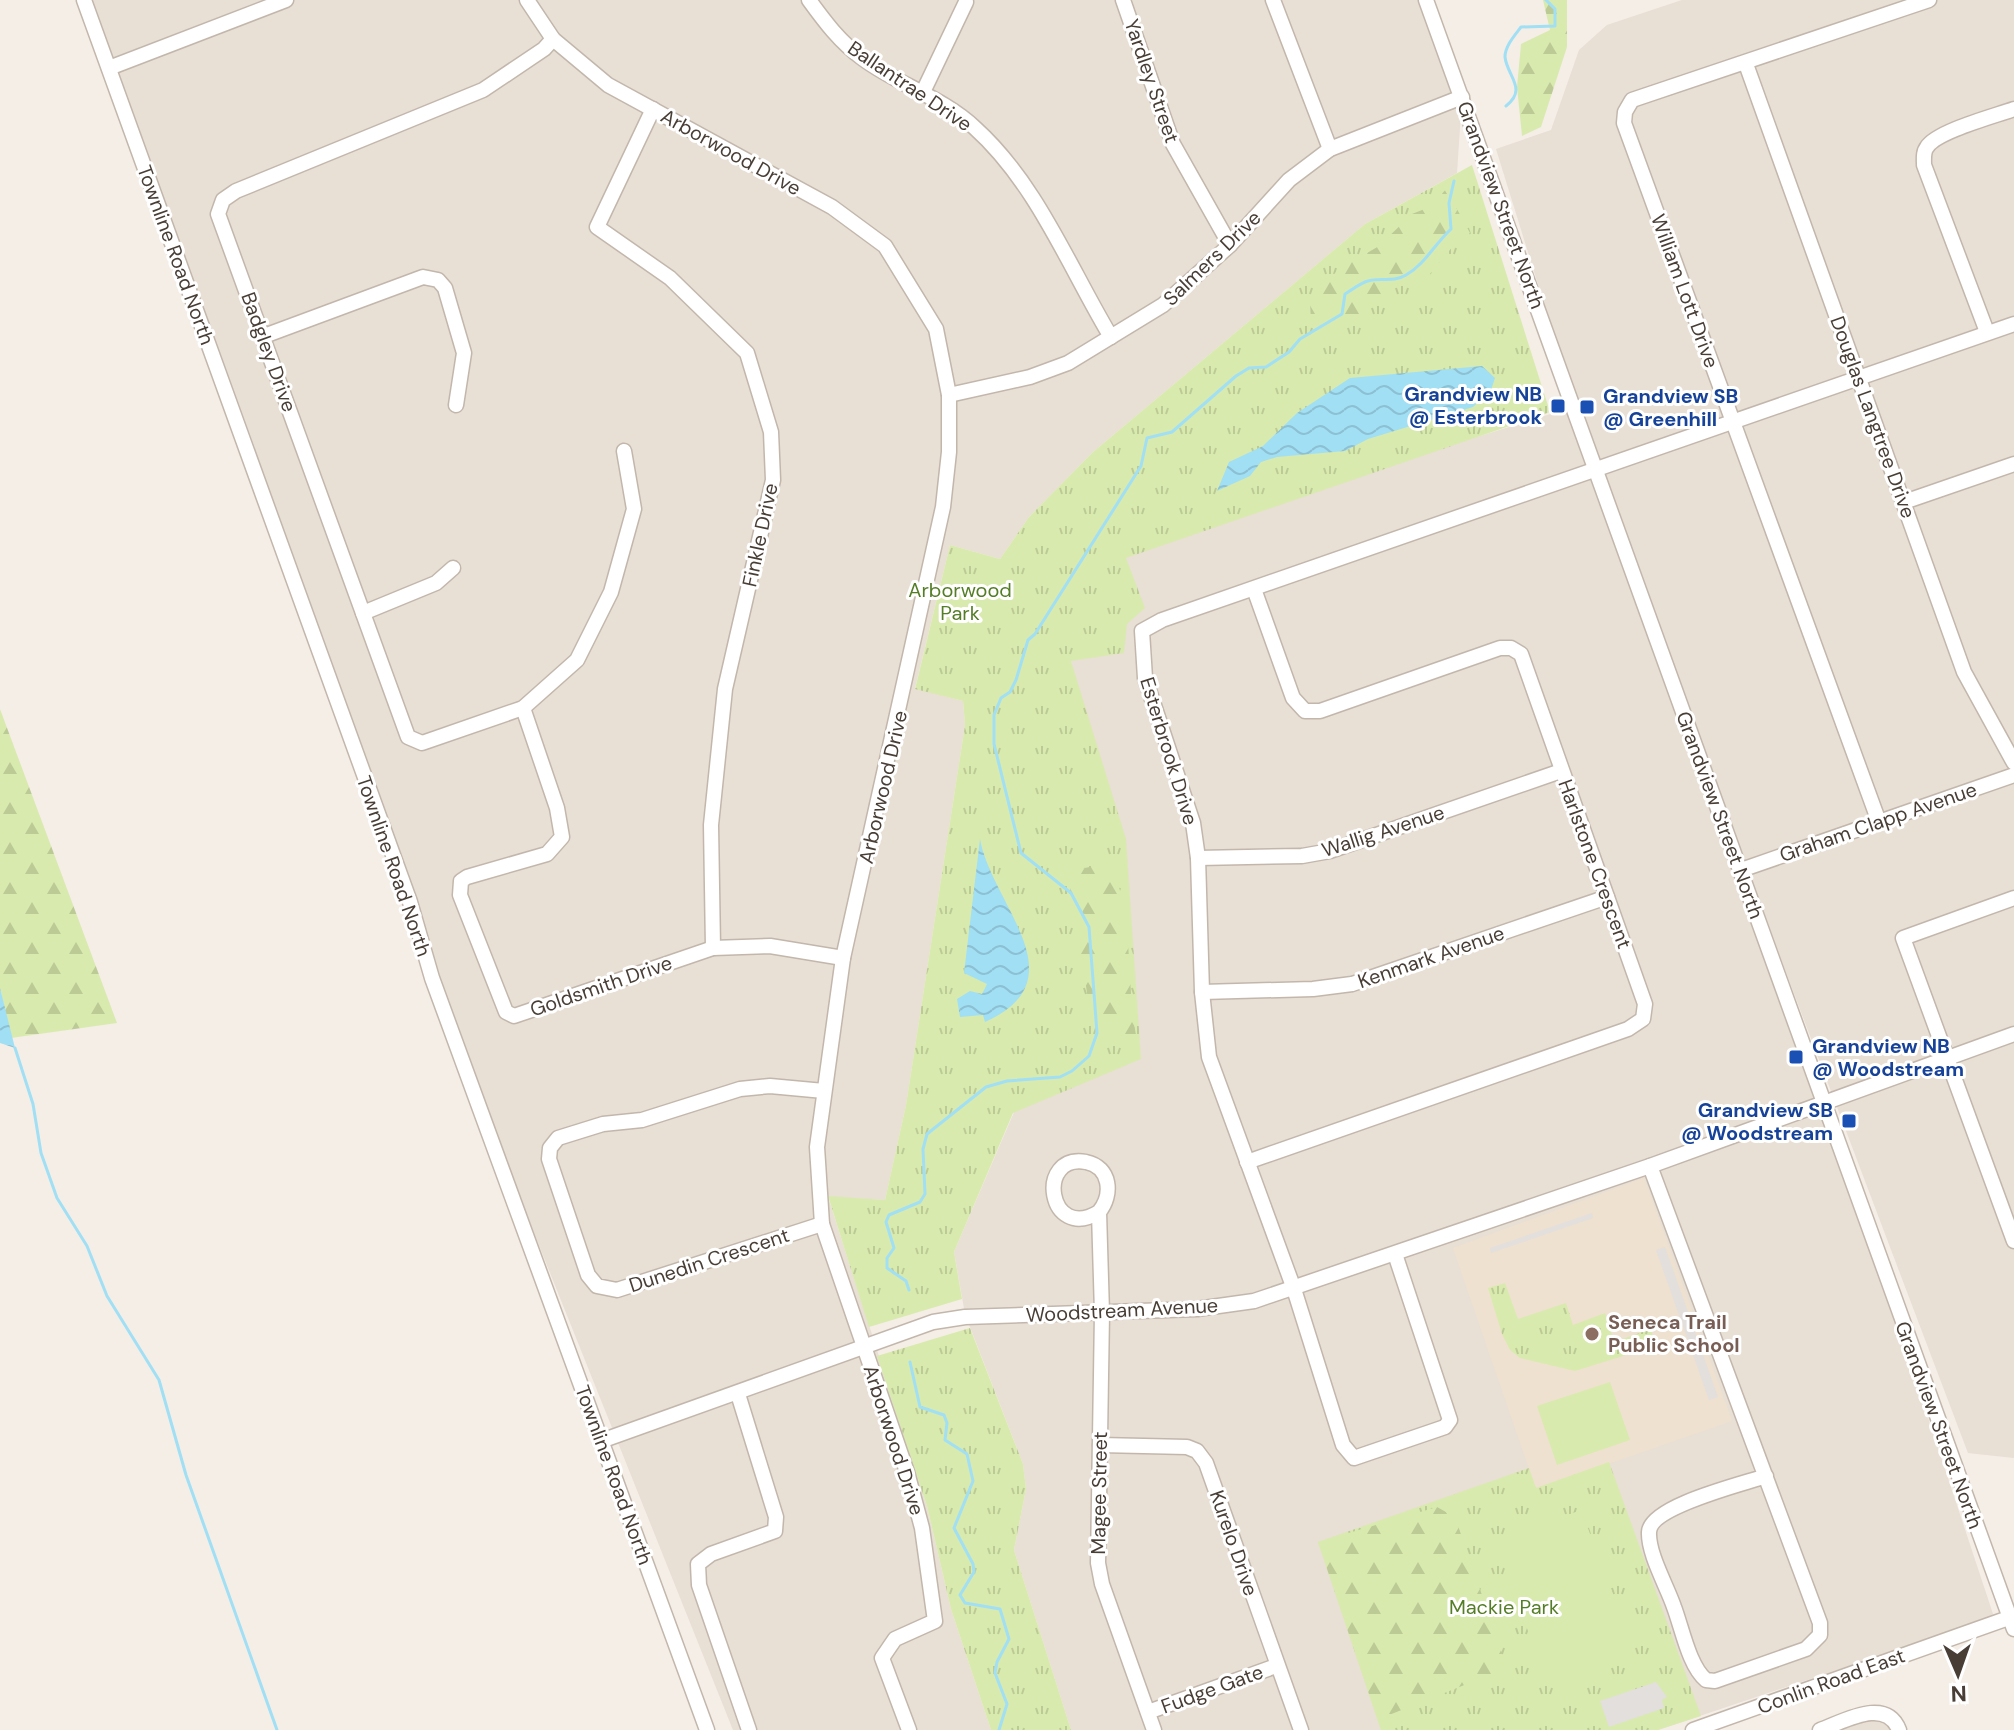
<svg xmlns="http://www.w3.org/2000/svg" width="2014" height="1730" font-family="'DM Sans',sans-serif">
<style>
.residential{fill:#e8dfd5}
.education{fill:#eee1d0}
.grass{fill:url(#grass-tufts)}
.forest{fill:url(#forest-firs)}
.pitch{fill:#d9eaae}
.parking{fill:#e2dfdc}
.water{fill:url(#water-waves)}
.lines{fill:none;stroke-linecap:round;stroke-linejoin:round}
.stream{stroke:#a1dff4;stroke-width:3}
.minor-casing{stroke:#c3b7ac;stroke-width:17}
.minor{stroke:#fff;stroke-width:14}
.transit-dot{fill:#1a4fb4;stroke:#fff;stroke-width:3}
.education-dot{fill:#8d6e63;stroke:#fff;stroke-width:3}
.labels{text-anchor:middle;stroke-width:6;stroke-linejoin:round;paint-order:stroke}
.street-label{font-size:20px;fill:#483e36;stroke:#fff}
.transit-label{font-size:20px;font-weight:bold;fill:#164399;stroke:#fff;text-anchor:end}
.park-label{font-size:20px;fill:#547d26;stroke:#fff}
.education-label{font-size:20px;font-weight:bold;fill:#785e54;stroke:#fff;text-anchor:start}
</style>
<defs>
<pattern id="grass-tufts" width="24" height="20" patternUnits="userSpaceOnUse" patternTransform="scale(2)"><rect width="24" height="20" fill="#d9eaae"/><path d="M3 7l-1-3M5 7V3M7 7l1-3M15 17l-1-3M17 17v-4M19 17l1-3" fill="none" stroke="#bcca96"/></pattern>
<pattern id="forest-firs" width="22" height="20" patternUnits="userSpaceOnUse" patternTransform="scale(2)"><rect width="22" height="20" fill="#d9eaae"/><path d="M5 1l3.5 6h-7zM16 11l3.5 6h-7z" fill="#bcca96"/></pattern>
<pattern id="water-waves" width="16" height="10" patternUnits="userSpaceOnUse" patternTransform="scale(2)"><rect width="16" height="10" fill="#a1dff4"/><path d="M0 5q4-4 8 0t8 0" fill="none" stroke="#8cc0d2"/></pattern>
</defs>
<rect width="100%" height="100%" fill="#f4eee7"/>
<g class="residential">
<polygon points="79,0 1429,0 1462,97 1457,173 1365,224 1093,452 1029,517 1000,559 950,545 915,688 963,701 965,725 906,1105 885,1200 828,1197 927,1506 951,1609 991,1730 733,1730 432,978"/>
<polygon points="1682,0 2014,0 2014,1458 1968,1453 1603,489 1824,1104 1994,1617 1658,1730 1071,1730 1014,1550 1026,1489 1023,1464 965,1314 954,1252 1015,1110 1141,1058 1071,661 1133,544 1573,407 1595,468 1496,149 1551,130 1579,50 1607,25"/>
<polygon points="1872,1711 1899,1730 1820,1730"/>
</g>
<polygon class="education" points="1644,1178 1732,1421 1536,1489 1453,1248"/>
<g class="grass">
<polygon points="1472,165 1550,412 1126,558 1145,608 1127,624 1124,653 1071,661 1126,839 1141,1059 1013,1113 954,1252 962,1299 869,1327 828,1196 885,1200 906,1105 965,725 963,701 915,689 950,545 1000,559 1029,517 1093,452 1365,224"/>
<polygon points="1505,1283 1518,1319 1566,1303 1573,1325 1605,1313 1614,1342 1651,1329 1655,1346 1575,1371 1520,1358 1510,1350 1502,1334 1488,1288"/>
<polygon points="970,1328 1023,1464 1026,1489 1014,1550 1071,1730 991,1730 951,1609 927,1506 877,1356"/>
<polygon points="1609,1462 1701,1716 1658,1730 1381,1730 1318,1542 1529,1468 1536,1488"/>
</g>
<g class="forest">
<polygon points="1543,0 1567,0 1567,47 1541,127 1522,136 1517,87 1521,44 1550,30"/>
<polygon points="1446,189 1470,233 1454,245 1425,280 1403,282 1357,318 1311,324 1310,300 1338,270 1379,246 1412,214 1432,206"/>
<polygon points="0,709 117,1023 11,1038 0,988"/>
<path d="M1106 864C1137 894 1124 999 1139 1047L1097 1027 1090 1012 1070 883 1074 870Z"/>
<polygon points="1437,1507 1455,1517 1502,1653 1497,1672 1389,1715 1395,1730 1381,1730 1318,1542"/>
</g>
<g class="pitch">
<polygon points="1610,1382 1630,1440 1557,1465 1537,1406"/>
<polygon points="1581,1510 1635,1652 1548,1685 1495,1542"/>
</g>
<g class="parking">
<polygon points="1592,1213 1593,1218 1491,1253 1490,1248"/>
<polygon points="1665,1247 1718,1397 1709,1400 1656,1250"/>
<polygon points="1656,1682 1667,1697 1662,1700 1664,1708 1609,1727 1600,1701"/>
</g>
<g class="water">
<polygon points="1482,366 1495,378 1491,390 1473,407 1368,439 1345,451 1277,457 1261,462 1250,476 1217,491 1229,462 1263,446 1297,413 1350,378"/>
<path d="M980 839C992 905 1081 979 985 1022L983 1015 960 1017 957 999 970 991 982 994 987 984 964 973Z"/>
<polygon points="0,988 15,1048 0,1043"/>
</g>
<g class="lines">
<g class="stream">
<path d="M1506 106C1528 89 1507 76 1505 57 1505 46 1515 35 1521 27L1555 26V9L1546 0"/>
<polyline points="15,1048 33,1104 41,1153 57,1198 87,1246 107,1296 159,1380 186,1475 277,1730"/>
<path d="M909 1290 906 1281 887 1268V1258L894 1248 886 1222 889 1215 920 1202 925 1194 923 1149 927 1134 986 1087 1007 1081 1060 1077 1072 1071 1089 1056 1097 1033 1089 927 1071 893 1021 853 994 744V715L1001 698 1010 692 1016 680 1028 640 1035 634 1141 466 1147 438 1172 432 1236 376 1249 368 1266 367 1289 352 1300 339 1342 314 1345 294C1352 290 1360 283 1368 281 1380 277 1393 283 1406 275 1425 264 1434 245 1451 229L1449 203 1454 181"/>
<polyline points="910,1362 920,1407 944,1415 947,1423 945,1440 967,1454 973,1481 954,1528 973,1564 974,1572 960,1595 965,1603 1000,1609 1009,1639 997,1662 995,1673 1007,1704 999,1730"/>
</g>
<defs>
<g id="minor">
<polyline points="84,0 410,902 432,978 707,1730"/>
<polyline points="527,0 553,39 608,85 832,207 885,246 936,329 949,395 949,452 943,507 843,958 817,1147 822,1224 907,1472 922,1528 935,1621 895,1639 882,1658 909,1730"/>
<path d="M809 0C825 22 840 42 862 58 898 85 942 97 975 128 1037 184 1069 267 1111 337"/>
<polyline points="1123,0 1173,144 1230,245"/>
<polyline points="1273,0 1330,149"/>
<polyline points="1426,0 2014,1629"/>
<polyline points="553,39 544,49 483,90 236,191 223,200 218,214 408,737 422,743 523,708 577,660 611,592 634,509 624,451"/>
<polyline points="1746,64 1964,672 2014,763"/>
<polyline points="109,68 286,0"/>
<polyline points="923,92 966,2"/>
<polyline points="653,109 597,227 670,278 747,353 771,432 773,480 725,689 711,825 713,948"/>
<path d="M1987 332 1924 165C1924 159 1923 152 1927 147 1937 131 1995 116 2014 109"/>
<polyline points="264,336 423,277 438,280 445,288 464,353 456,405"/>
<polyline points="949,395 1030,377 1068,363 1163,305 1230,245 1289,180 1330,149 1462,97"/>
<polyline points="1904,502 2014,464"/>
<polyline points="363,613 436,583 453,568"/>
<polyline points="523,708 557,808 562,837 547,854 467,877 461,881 460,895 506,1012 514,1016 713,948 770,946 843,958"/>
<polyline points="1879,822 1624,123 1625,112 1632,100 1929,0"/>
<polyline points="1198,858 1302,856 1330,851 1561,771"/>
<polyline points="1741,870 2014,775"/>
<polyline points="2014,898 1903,938 2014,1241"/>
<polyline points="1202,992 1313,989 1352,984 1607,897"/>
<polyline points="1247,1162 1628,1029 1643,1019 1645,1004 1521,654 1511,648 1500,648 1320,711 1305,711 1293,698 1254,589"/>
<path d="M1650 1166 1820 1623V1635L1806 1649 1715 1681 1706 1680C1689 1666 1682 1628 1674 1607 1667 1586 1648 1554 1649 1532 1650 1506 1743 1484 1766 1476"/>
<path d="M1099 1212C1048 1243 1035 1153 1086 1162 1111 1167 1113 1195 1099 1212L1102 1313 1098 1563 1102 1584 1154 1730"/>
<polyline points="822,1224 617,1290 597,1286 588,1275 549,1159 550,1148 558,1138 603,1124 642,1120 740,1089 770,1086 824,1091"/>
<polyline points="1395,1254 1450,1420 1445,1427 1354,1458 1343,1445 1294,1289 1209,1057 1202,992 1198,858 1193,823 1145,678 1142,631 1162,620 2014,324"/>
<polyline points="738,1394 776,1517 775,1531 711,1554 698,1564 699,1585 749,1730"/>
<polyline points="601,1441 933,1322 965,1317 1197,1309 1254,1301 1650,1166 2014,1034"/>
<polyline points="1100,1445 1187,1447 1197,1451 1206,1463 1301,1730"/>
<polyline points="1148,1712 1276,1666"/>
<polyline points="1693,1730 2014,1616"/>
<path d="M1820 1730C1843 1722 1886 1696 1899 1730"/>
</g>
</defs>
<use href="#minor" class="minor-casing"/>
<use href="#minor" class="minor"/>
</g>
<g class="transit-dot">
<rect x="1550" y="398" width="16" height="16" rx="4"/>
<rect x="1579" y="399" width="16" height="16" rx="4"/>
<rect x="1788" y="1049" width="16" height="16" rx="4"/>
<rect x="1841" y="1113" width="16" height="16" rx="4"/>
</g>
<circle class="education-dot" cx="1592" cy="1334" r="8"/>
<g class="labels">
<g class="street-label">
<text transform="translate(1152 81) rotate(71)" y="7">Yardley Street</text>
<text transform="translate(910 86) rotate(34)" y="7">Ballantrae Drive</text>
<text transform="translate(731 152) rotate(29)" y="7">Arborwood Drive</text>
<text transform="translate(1501 205) rotate(70)" y="7">Grandview Street North</text>
<text transform="translate(176 255) rotate(70)" y="7">Townline Road North</text>
<text transform="translate(1212 258) rotate(-44)" y="7">Salmers Drive</text>
<text transform="translate(1685 291) rotate(70)" y="7">William Lott Drive</text>
<text transform="translate(269 352) rotate(70)" y="7">Badgley Drive</text>
<text transform="translate(1873 417) rotate(70)" y="7">Douglas Langtree Drive</text>
<text transform="translate(760 535) rotate(-78)" y="7">Finkle Drive</text>
<text transform="translate(1169 751) rotate(73)" y="7">Esterbrook Drive</text>
<text transform="translate(883 787) rotate(-77)" y="7">Arborwood Drive</text>
<text transform="translate(1720 815) rotate(70)" y="7">Grandview Street North</text>
<text transform="translate(1878 822) rotate(-19)" y="7">Graham Clapp Avenue</text>
<text transform="translate(1383 831) rotate(-18)" y="7">Wallig Avenue</text>
<text transform="translate(1595 864) rotate(70)" y="7">Harlstone Crescent</text>
<text transform="translate(394 866) rotate(71)" y="7">Townline Road North</text>
<text transform="translate(1431 957) rotate(-19)" y="7">Kenmark Avenue</text>
<text transform="translate(601 986) rotate(-19)" y="7">Goldsmith Drive</text>
<text transform="translate(709 1260) rotate(-18)" y="7">Dunedin Crescent</text>
<text transform="translate(1122 1310) rotate(-3)" y="7">Woodstream Avenue</text>
<text transform="translate(1939 1425) rotate(70)" y="7">Grandview Street North</text>
<text transform="translate(894 1440) rotate(72)" y="7">Arborwood Drive</text>
<text transform="translate(614 1475) rotate(70)" y="7">Townline Road North</text>
<text transform="translate(1099 1493) rotate(-89)" y="7">Magee Street</text>
<text transform="translate(1234 1543) rotate(71)" y="7">Kurelo Drive</text>
<text transform="translate(1831 1681) rotate(-20)" y="7">Conlin Road East</text>
<text transform="translate(1212 1689) rotate(-20)" y="7">Fudge Gate</text>
</g>
<g class="transit-label">
<text x="1542" y="401">Grandview NB<tspan x="1542" dy="23">@ Esterbrook</tspan></text>
<text x="1603" y="403" text-anchor="start">Grandview SB<tspan x="1603" dy="23">@ Greenhill</tspan></text>
<text x="1812" y="1053" text-anchor="start">Grandview NB<tspan x="1812" dy="23">@ Woodstream</tspan></text>
<text x="1833" y="1117">Grandview SB<tspan x="1833" dy="23">@ Woodstream</tspan></text>
</g>
<g class="park-label">
<text x="960" y="597">Arborwood<tspan x="960" dy="23">Park</tspan></text>
<text x="1504" y="1614">Mackie Park</text>
</g>
<g class="education-label">
<text x="1608" y="1329">Seneca Trail<tspan x="1608" dy="23">Public School</tspan></text>
</g>
</g>
<g transform="translate(1958 1674) rotate(178)" stroke="#ffffff" stroke-width="6" paint-order="stroke">
<path d="M0-6L14 30L0 20L-14 30Z" fill="#483e36"/>
<text y="-12" font-size="22" font-weight="bold" text-anchor="middle" fill="#483e36">N</text>
</g>
</svg>
